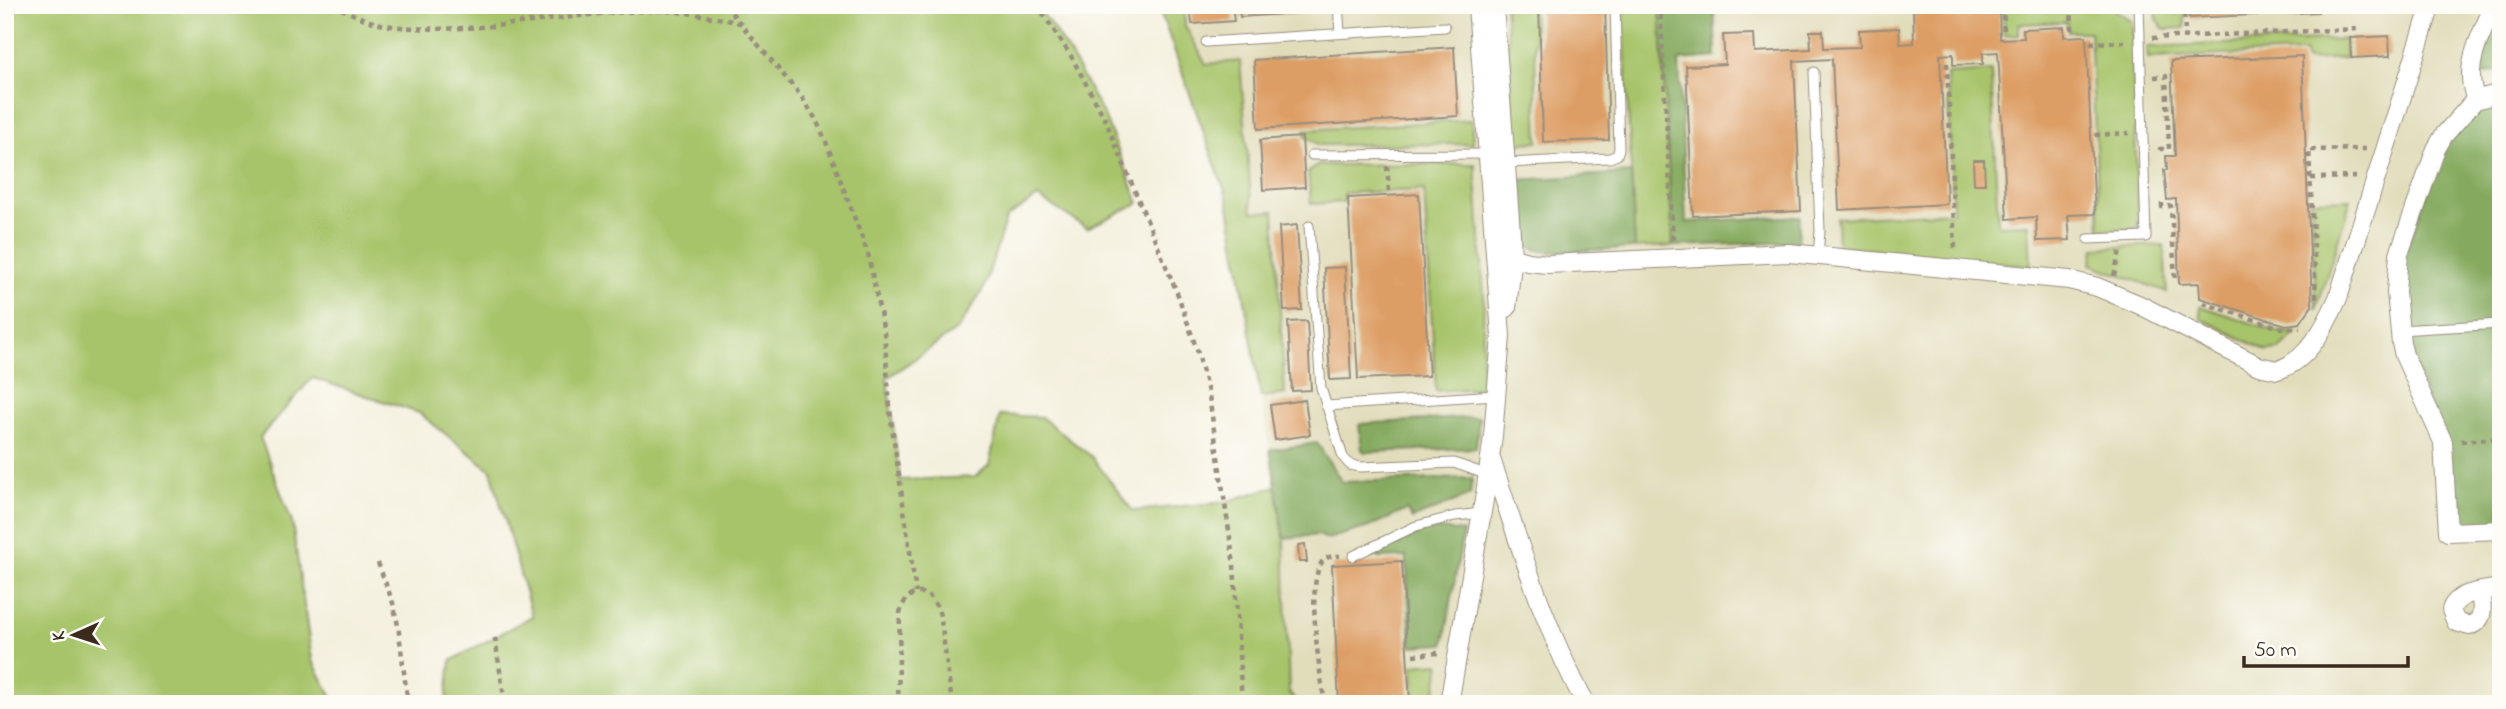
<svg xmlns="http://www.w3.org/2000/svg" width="2506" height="709" font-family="'Indie Flower',sans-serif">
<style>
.built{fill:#e1dcba}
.green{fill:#a7c46a;stroke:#717744;stroke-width:2}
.forest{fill:#85aa5e;stroke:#606a3e;stroke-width:2}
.building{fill:#dd9e65}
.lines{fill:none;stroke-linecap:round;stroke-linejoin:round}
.lane-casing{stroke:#988d7e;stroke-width:11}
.street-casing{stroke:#988d7e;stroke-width:20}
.path{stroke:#988d7e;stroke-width:4.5;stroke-dasharray:5 5;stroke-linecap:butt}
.lane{stroke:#fff;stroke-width:9}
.street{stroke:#fff;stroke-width:18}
</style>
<rect width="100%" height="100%" fill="#fdfcf7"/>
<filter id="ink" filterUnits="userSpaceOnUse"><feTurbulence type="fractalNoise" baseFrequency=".0143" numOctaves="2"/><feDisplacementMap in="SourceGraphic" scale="14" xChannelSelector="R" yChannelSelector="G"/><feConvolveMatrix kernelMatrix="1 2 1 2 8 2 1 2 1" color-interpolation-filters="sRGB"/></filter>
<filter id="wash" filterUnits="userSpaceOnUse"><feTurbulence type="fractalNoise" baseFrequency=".00686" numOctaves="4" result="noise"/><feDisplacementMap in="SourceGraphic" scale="28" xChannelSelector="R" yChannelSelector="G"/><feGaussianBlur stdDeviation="1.57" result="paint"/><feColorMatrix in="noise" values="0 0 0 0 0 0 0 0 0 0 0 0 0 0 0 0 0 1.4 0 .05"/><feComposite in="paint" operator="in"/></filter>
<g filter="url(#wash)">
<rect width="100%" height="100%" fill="#f4f0de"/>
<polygon class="built" points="1158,5 2501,5 2501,704 1289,704 1284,538 1228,200"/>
<g class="green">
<polygon points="5,5 1037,5 1071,56 1105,118 1139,203 1087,228 1038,197 1006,218 984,288 958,329 887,378 900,480 975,477 989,465 1000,415 1041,417 1092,457 1133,511 1225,502 1276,486 1284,538 1289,693 1299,704 446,704 451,661 532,616 491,470 419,413 312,378 260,437 292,522 312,660 336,704 5,704"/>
<polygon points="1158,5 1184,5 1185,26 1206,64 1240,61 1252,212 1274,211 1285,394 1261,397 1228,200"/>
<polygon points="1505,5 1533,5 1538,142 1515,143"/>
<polygon points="1623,5 1660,5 1673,246 1635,248"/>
<polygon points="2003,5 2109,5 2132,22 2138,228 2100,230 2090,32 2068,32 2067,22 2019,24 2019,34 2004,35"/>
<polygon points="2156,5 2184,5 2185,28 2164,29 2157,20"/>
<polygon points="2345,39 2346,58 2306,60 2305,52 2148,58 2147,47"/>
<polygon points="1991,71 1998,225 2029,224 2031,266 1838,246 1837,218 1953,212 1947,74"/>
<polygon points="1471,120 1473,144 1320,145 1306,137 1305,130"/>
<polygon points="1475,164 1484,297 1481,388 1436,391 1424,190 1344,193 1344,202 1311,204 1308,172 1319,165"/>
<polygon points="2351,199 2316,310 2311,200"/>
<polygon points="2164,245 2167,292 2091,264 2095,248"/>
<polygon points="2200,306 2279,332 2297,333 2279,350 2267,351 2201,319"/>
<polygon points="1440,663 1434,704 1415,704 1413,665"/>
</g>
<g class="forest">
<polygon points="1660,5 1714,5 1716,57 1679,60 1686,222 1800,216 1798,242 1673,246"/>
<polygon points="2501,5 2501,70 2471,77"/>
<polygon points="2501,93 2501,530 2448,532 2443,442 2397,318 2396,279 2453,122"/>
<polygon points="1631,173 1635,248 1547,252 1534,249 1522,240 1517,180"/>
<polygon points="1479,417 1476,448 1365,452 1362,450 1359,424"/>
<polygon points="1317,443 1342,482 1472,478 1470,495 1412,519 1407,510 1369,527 1327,539 1319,535 1284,538 1270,450"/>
<polygon points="1441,529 1463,532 1444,644 1411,646 1406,557 1378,558 1378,552 1423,532"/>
</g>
<g id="blocks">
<g class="building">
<polygon points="1190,5 1232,5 1234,21 1192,24"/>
<polygon points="1239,5 1311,5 1311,12 1240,17"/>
<polygon points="1539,5 1605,5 1609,140 1543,142"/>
<polygon points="1913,5 1999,5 2000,39 2024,38 2023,29 2064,27 2064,37 2086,36 2095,214 2068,215 2070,240 2037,241 2036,217 2007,219 1998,52 1983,53 1983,64 1953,65 1953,54 1940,55 1947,204 1839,210 1832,59 1794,61 1801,211 1693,216 1686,66 1725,64 1723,35 1754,34 1755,52 1811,49 1810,31 1823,31 1824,48 1860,47 1859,30 1899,28 1900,44 1914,43"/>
<polygon points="2188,5 2318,5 2318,12 2189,18"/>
<polygon points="2389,36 2390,56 2351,58 2350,38"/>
<polygon points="1454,47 1458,116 1258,129 1254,60"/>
<polygon points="2302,56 2312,306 2300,323 2286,325 2200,298 2199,283 2179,284 2176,199 2167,200 2164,170 2167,170 2166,156 2175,156 2171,61"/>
<polygon points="1302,137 1305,187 1263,190 1260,140"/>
<polygon points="1973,160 1984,160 1985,184 1974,184"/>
<polygon points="1419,194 1429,376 1358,379 1348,198"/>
<polygon points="1297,225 1302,310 1284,311 1279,227"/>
<polygon points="1345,267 1351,379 1330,380 1324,268"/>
<polygon points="1307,321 1311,390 1292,391 1288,322"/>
<polygon points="2495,342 2501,342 2501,401 2497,401"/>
<polygon points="1305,400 1310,435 1275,440 1270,405"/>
<polygon points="1305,544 1307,562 1299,562 1298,545"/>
<polygon points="1402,561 1410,704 1339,704 1332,565"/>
</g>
</g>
</g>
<g filter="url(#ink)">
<use href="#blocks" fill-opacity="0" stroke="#988d7e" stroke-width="2"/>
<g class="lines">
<defs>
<g id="lane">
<polyline points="1338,5 1340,33"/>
<polyline points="1206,42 1445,27"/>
<polyline points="1814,72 1820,231 1818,256"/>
<polyline points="1312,155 1488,154"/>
<polyline points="1506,163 1610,158 1617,155 1619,149 1615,5"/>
<polyline points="1309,226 1321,388 1343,457 1350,465 1361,467 1454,463 1488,475"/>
<polyline points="2088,239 2146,237 2139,5"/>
<polyline points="2399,330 2501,324"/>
<polyline points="1326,406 1496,395"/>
<polyline points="1353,556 1416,526 1455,516 1482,513"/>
</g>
<g id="street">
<polyline points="1494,5 1511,233 1512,265 1507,308"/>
<polyline points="2501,93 2475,100 2444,135 2436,149 2399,254 2396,292 2401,343 2404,355 2443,442 2448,532 2501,530"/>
<path d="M2475 100C2474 93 2471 85 2471 77 2470 53 2485 27 2494 5"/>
<path d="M1495 253 1528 262 1547 264 1789 253 2069 280 2097 287 2140 305 2259 366 2277 370C2308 362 2326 325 2338 298L2431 5"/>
<path d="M1491 459C1519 541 1543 627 1586 704"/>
<path d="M2480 592C2482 607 2486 620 2469 626L2456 622 2451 610C2457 591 2484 591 2501 588"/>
<polyline points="1449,704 1485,494 1493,436 1501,336 1477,5"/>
</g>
</defs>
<use href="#lane" class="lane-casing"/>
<use href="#street" class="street-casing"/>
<g class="path">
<path d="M332 5C352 13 371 24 392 26 480 37 569 11 657 11 686 11 713 17 741 23"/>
<polyline points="725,5 801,96 815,118 825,139 868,254 884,332 891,420 916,593"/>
<polyline points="1037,5 1071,56 1105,119 1178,295 1198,353 1209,396 1234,565 1242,704"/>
<polyline points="1660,5 1673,242"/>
<polyline points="2003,5 2004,35"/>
<polyline points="2071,5 2072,32"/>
<polyline points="2184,5 2185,37"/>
<polyline points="2152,38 2358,29"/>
<polyline points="2090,43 2128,42"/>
<polyline points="1947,63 1955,251"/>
<polyline points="2154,77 2166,76 2169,149 2160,149 2160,153"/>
<polyline points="2095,135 2129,133"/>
<polyline points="1387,166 1389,191"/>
<polyline points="2311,178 2358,177"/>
<polyline points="2162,203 2162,207 2171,206 2175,281"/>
<polyline points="2114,276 2120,250"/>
<polyline points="2316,298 2309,150 2366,149"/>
<polyline points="2203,303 2281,328 2300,328"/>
<polyline points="2461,441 2501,438"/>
<polyline points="378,563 393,603 398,625 408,704"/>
<polyline points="495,638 505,704"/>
<polyline points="1413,655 1439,653"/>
<path d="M898 704 900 613C904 598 912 590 928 594L938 608 941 620 952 704"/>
<path d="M1325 704C1321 679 1303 575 1325 559 1329 556 1335 556 1340 556"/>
</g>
<use href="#lane" class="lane"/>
<use href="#street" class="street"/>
</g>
</g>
<rect width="2506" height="709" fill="none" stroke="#fdfcf7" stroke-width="28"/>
<g transform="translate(74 635) rotate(267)" stroke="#fdfcf7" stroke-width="5" paint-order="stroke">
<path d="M0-5L12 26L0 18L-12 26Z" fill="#3b2a1e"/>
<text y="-10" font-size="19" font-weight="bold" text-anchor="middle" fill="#3b2a1e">K</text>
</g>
<path d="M2244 656v10h164v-10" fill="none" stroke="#3b2a1e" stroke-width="3.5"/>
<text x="2254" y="656" font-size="21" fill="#3b2a1e" stroke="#fdfcf7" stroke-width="5" paint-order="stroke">50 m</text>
</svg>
